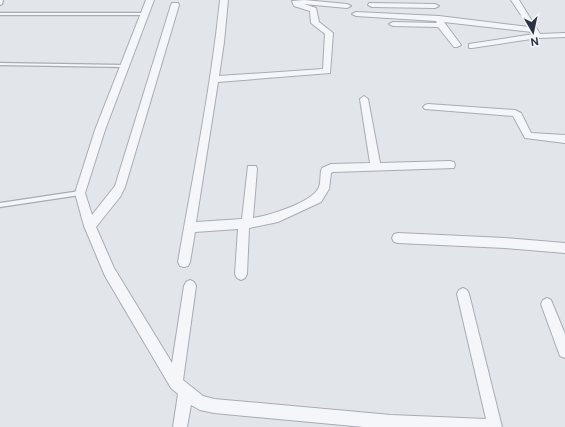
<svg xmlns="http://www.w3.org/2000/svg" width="565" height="427" font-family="'DM Sans',sans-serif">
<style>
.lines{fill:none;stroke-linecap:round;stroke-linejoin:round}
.service-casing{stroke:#a7acb4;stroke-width:2.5}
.minor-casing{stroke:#a7acb4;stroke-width:2}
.service{fill:#f5f6f9;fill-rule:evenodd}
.minor{fill:#f5f6f9;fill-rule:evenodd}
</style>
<rect width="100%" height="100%" fill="#e2e5ea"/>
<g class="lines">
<defs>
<g id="service">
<polygon points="0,0 3,0 2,4 0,5"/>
<polygon points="0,13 145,13 147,14 145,15 0,15"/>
<polygon points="0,63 124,65 126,66 124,67 0,65"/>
<polygon points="80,191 82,191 83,193 82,195 80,195 0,207 0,203"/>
</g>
<g id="minor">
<polygon points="146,0 154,0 105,130 85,193 92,215 115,186 171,5 172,3 178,3 179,5 125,187 120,197 96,227 114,268 172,363 184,286 186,282 190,280 194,282 196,286 183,380 203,396 214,399 391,415 486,419 457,294 459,290 463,288 467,290 469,294 502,427 364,427 214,413 200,410 191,405 187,427 173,427 178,394 171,388 105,276 84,226 75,193 95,130"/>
<path d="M220 0H228L224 42 219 76 323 69 325 34 311 23 310 11 294 6 292 1 304 0 347 4 351 6 347 8 304 4 316 8 319 22 333 33 330 73 218 82 196 222 242 219 248 166H256L257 169 253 218C268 216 310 203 318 189 321 185 320 177 321 171L322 168 331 164 370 163 360 99 364 96 368 99 380 163 450 161 454 162 455 165 454 168 333 172 331 173 329 189 321 202 278 222 249 228 247 274 245 278 241 280 237 278 235 274 238 229 195 232 190 262 188 266 184 267 180 266 178 262C193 175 211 88 220 0Z"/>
<polygon points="511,0 519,0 540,34 565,33 565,37 538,38 472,48 469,48 469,44 534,34 532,32 444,22 461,45 457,47 454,47 438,27 393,26 389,24 393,22 437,23 436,21 356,16 352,14 356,12 439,16 529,27"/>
<polygon points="369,3 435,4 439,6 435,8 372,7 368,5"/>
<polygon points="428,104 515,110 521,113 531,133 565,135 565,143 525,138 513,116 425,109 423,107 425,105"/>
<polygon points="398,233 505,238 565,243 565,253 505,248 398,243 394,242 392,238 394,234"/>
<polygon points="547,298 551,300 565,334 565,358 560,356 541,304 543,300"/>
</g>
</defs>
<use href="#service" class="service-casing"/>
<use href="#minor" class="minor-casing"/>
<use href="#service" class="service"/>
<use href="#minor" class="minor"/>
</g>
<g transform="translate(533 32) rotate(171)" stroke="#f2f4f8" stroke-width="3" paint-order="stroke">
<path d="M0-3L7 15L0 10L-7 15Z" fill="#2b3342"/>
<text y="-6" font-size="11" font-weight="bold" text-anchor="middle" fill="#2b3342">N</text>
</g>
</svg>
